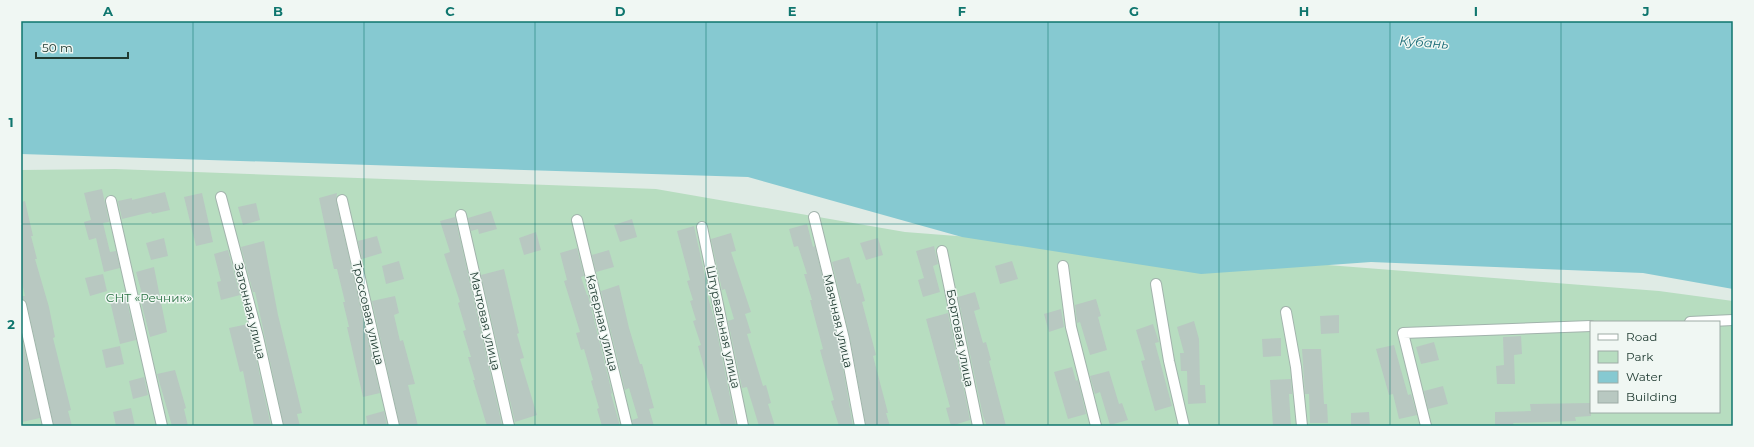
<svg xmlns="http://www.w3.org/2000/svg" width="1754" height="447" font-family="Montserrat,sans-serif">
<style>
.green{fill:#b7ddc0;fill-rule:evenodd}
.water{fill:#86c9d1}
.building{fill:#b8c8c1}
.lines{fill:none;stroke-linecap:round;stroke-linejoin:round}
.street-casing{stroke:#a2b3ac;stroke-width:12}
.street{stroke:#fff;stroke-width:10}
.grid{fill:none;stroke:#0f766e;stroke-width:1;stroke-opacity:0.55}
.labels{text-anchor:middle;stroke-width:3;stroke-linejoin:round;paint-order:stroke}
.park-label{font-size:12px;fill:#2a7243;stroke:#f0f7f3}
.street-label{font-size:12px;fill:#203b32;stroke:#f0f7f3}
.water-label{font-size:13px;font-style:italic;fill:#1a6c77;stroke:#f0f7f3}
.neatline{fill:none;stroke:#0f766e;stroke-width:1.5}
.grid-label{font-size:13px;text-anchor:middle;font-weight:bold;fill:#0f766e}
</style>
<rect width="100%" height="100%" fill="#dfebe5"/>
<path class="green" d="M115 169 656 189 905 232 1659 291 1733 301V426H21V170ZM1591 322H1719V412H1591Z"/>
<polygon class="water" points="21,21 1733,21 1733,289 1643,273 1371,262 1201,274 962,237 748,177 21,154"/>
<g class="building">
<polygon points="102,189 109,222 103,223 110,252 116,251 120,268 104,272 96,238 89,240 84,222 91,220 84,193"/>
<polygon points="165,192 170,210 152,214 151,212 122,219 118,201 132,198 132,200"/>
<polygon points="202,193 213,242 196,246 184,197"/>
<polygon points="337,193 336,201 380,393 363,397 347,327 349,327 343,302 345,302 337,269 334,269 330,251 319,198"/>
<polygon points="25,201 33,236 31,236 37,259 35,259 49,307 55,337 53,338 71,410 68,411 72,426 54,426 27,304 25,300 21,299 21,296 25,296 21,278 21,202"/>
<polygon points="256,203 260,220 243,225 238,207"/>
<polygon points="491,211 497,229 479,234 478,229 471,231 468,218"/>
<polygon points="455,217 502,425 500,426 487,426 473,380 475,380 468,357 471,357 463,331 466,330 458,303 460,302 444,254 450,252 440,221"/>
<polygon points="632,219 637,237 620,242 614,225"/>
<polygon points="807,224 813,247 815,246 838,340 853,426 839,426 831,401 834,400 820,350 823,349 810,300 812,300 804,274 807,274 798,246 794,247 789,229"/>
<polygon points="694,226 709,294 707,294 714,318 736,426 721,426 698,346 701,345 693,321 696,320 690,301 693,300 687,281 690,280 677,231"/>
<polygon points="536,232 541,250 524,255 519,238"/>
<polygon points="731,233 736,251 731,252 751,312 745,314 751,333 747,334 763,386 766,385 771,403 768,404 775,426 759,426 747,387 742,388 728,321 734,319 725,289 722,290 711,239"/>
<polygon points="377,236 382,253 362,259 358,241"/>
<polygon points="164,238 168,256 151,260 146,243"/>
<polygon points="878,238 883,255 866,260 860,243"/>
<polygon points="264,241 278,315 302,413 297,414 300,426 284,426 255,292 253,292 241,247"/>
<polygon points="934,246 938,264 933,266 940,292 923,297 918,280 924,278 916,251"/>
<polygon points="577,248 584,276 581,277 587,295 588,295 612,393 611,394 620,426 602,426 597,409 599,408 591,381 593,380 584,349 581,350 576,333 580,332 564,281 567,280 560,253"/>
<polygon points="228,250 240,295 221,300 217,282 221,281 214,254"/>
<polygon points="609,250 614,267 596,272 592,255"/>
<polygon points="849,257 857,284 860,283 865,301 862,302 876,355 873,356 888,413 886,413 890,426 866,426 850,338 832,262"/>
<polygon points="399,261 404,279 386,284 382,266"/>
<polygon points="1012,261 1018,279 1000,284 995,266"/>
<polygon points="154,267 167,332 150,337 139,294 142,294 136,272"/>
<polygon points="504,269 519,333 517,334 524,358 520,359 537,415 515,422 481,275"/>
<polygon points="103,274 107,291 90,296 85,278"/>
<polygon points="619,285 629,328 640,364 642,364 654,408 649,409 654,426 633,426 632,420 638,418 629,388 625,390 601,291"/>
<polygon points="975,292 980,309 974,311 983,343 986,342 991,360 989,361 1006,426 987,426 983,416 958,297"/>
<polygon points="395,296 399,313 394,315 400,341 403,340 415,384 408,385 418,426 400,426 372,301"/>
<polygon points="126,297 136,340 120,344 110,301"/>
<polygon points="1096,299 1101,316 1098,317 1107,350 1090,355 1080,322 1077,323 1075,305"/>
<polygon points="1061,309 1064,327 1049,332 1044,314"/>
<polygon points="948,313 970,420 951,426 946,408 950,407 926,319"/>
<polygon points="1339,315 1339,333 1321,334 1320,316"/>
<polygon points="1194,321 1199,339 1200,385 1205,385 1206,403 1188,404 1187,371 1181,371 1180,353 1184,353 1177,327"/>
<polygon points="248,324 252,339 271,426 254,426 243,371 240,372 229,328"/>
<polygon points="1153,324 1159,342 1155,343 1172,406 1155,411 1141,361 1145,360 1136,330"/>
<polygon points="21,335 40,418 22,422 21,416"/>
<polygon points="1521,336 1522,354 1514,355 1515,384 1497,384 1496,366 1504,365 1503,337"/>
<polygon points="1281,338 1281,356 1263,357 1262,339"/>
<polygon points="1434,342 1439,360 1421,364 1416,347"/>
<polygon points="1394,345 1408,395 1411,394 1417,415 1399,419 1393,394 1389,395 1376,349"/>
<polygon points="120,346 124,364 106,368 102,350"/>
<polygon points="1302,349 1321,349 1324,404 1327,404 1328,423 1310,423 1309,394 1305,394"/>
<polygon points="1072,367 1076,381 1078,380 1086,414 1068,419 1054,372"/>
<polygon points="175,370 186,408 184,409 188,426 172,426 157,374"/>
<polygon points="1109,371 1119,404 1122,403 1128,420 1110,425 1100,392 1095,394 1090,376"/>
<polygon points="144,377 148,395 133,399 129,381"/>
<polygon points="1291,379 1292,394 1289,394 1291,426 1273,426 1270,380"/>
<polygon points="1443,386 1448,404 1428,409 1424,391"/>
<polygon points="1591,403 1591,416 1575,417 1576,421 1513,423 1514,426 1495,426 1495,412 1531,411 1530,404"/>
<polygon points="131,408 135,426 116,426 113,412"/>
<polygon points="384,411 387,426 368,426 366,416"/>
<polygon points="1369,412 1370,426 1351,426 1351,413"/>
</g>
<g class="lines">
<defs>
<g id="street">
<polyline points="221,197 258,337 278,426"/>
<polyline points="342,200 394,426"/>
<polyline points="111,201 162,426"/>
<polyline points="461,215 509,426"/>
<polyline points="814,217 844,339 860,426"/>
<polyline points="577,220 627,426"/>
<polyline points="702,227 743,426"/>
<polyline points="942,251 978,426"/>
<polyline points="1063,266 1071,327 1096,426"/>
<polyline points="1156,284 1169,361 1184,426"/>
<polyline points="21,305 48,426"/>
<polyline points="1286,312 1296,367 1302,426"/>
<polyline points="1690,322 1733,320"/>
<polyline points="1426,426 1403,333 1591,326"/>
</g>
</defs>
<use href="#street" class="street-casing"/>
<use href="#street" class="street"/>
</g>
<path class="grid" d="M193 21V426M364 21V426M535 21V426M706 21V426M877 21V426M1048 21V426M1219 21V426M1390 21V426M1561 21V426M21 224H1733"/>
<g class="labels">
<g class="park-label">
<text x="149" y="302">СНТ «Речник»</text>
</g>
<g class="street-label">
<text transform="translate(250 311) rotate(76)" y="4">Затонная улица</text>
<text transform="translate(368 313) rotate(77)" y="4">Троссовая улица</text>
<text transform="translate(485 321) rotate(77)" y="4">Мачтовая улица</text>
<text transform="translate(838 321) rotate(77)" y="4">Маячная улица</text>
<text transform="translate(602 323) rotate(76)" y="4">Катерная улица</text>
<text transform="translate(723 327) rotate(78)" y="4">Штурвальная улица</text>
<text transform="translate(960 338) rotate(79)" y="4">Бортовая улица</text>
</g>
<g class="water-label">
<text transform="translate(1424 42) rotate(4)" y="5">Кубань</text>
</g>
</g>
<rect width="1754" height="447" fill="none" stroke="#f0f7f3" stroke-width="44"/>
<rect x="1590" y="321" width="130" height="92" fill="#f0f7f3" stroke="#9daca6"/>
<rect x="1598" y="334" width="20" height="6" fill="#ffffff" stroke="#9daca6"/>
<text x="1626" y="341" font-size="12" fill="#203b32">Road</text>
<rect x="1598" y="351" width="20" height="12" fill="#b7ddc0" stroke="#9daca6"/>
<text x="1626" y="361" font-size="12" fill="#203b32">Park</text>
<rect x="1598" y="371" width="20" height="12" fill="#86c9d1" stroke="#9daca6"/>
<text x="1626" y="381" font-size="12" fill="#203b32">Water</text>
<rect x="1598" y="391" width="20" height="12" fill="#b8c8c1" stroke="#9daca6"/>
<text x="1626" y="401" font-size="12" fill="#203b32">Building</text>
<path d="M36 52v6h92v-6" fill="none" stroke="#203b32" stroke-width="2"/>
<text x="42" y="52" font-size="12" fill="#203b32" stroke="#f0f7f3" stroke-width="3" paint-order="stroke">50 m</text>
<rect x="22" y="22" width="1710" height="403" class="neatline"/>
<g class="grid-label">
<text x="108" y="16">A</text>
<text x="278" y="16">B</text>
<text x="450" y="16">C</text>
<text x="620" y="16">D</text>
<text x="792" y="16">E</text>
<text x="962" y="16">F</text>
<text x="1134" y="16">G</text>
<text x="1304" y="16">H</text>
<text x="1476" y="16">I</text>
<text x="1646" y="16">J</text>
<text x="11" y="127">1</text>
<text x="11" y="329">2</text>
</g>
</svg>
